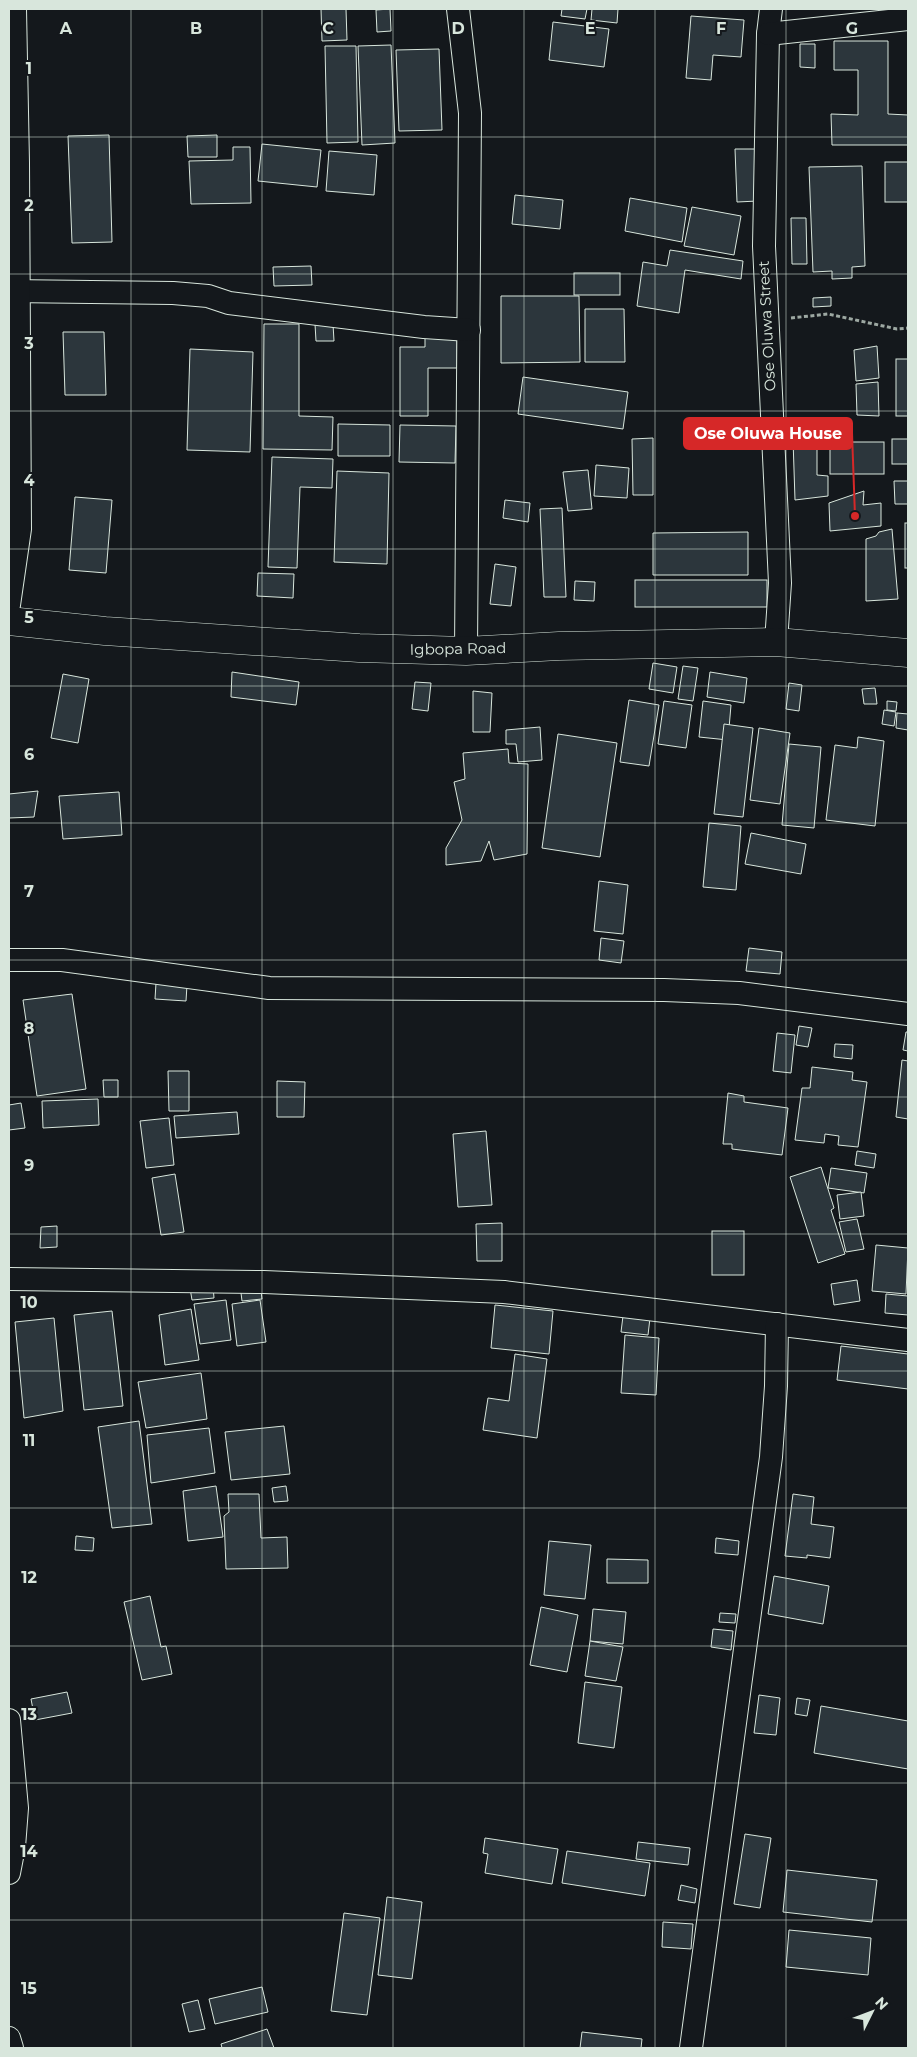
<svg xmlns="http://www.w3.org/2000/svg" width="917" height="2057" font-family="Montserrat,sans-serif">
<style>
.building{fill:#2c363c;stroke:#d8e6dc}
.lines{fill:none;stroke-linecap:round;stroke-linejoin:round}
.minor-casing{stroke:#d8e6dc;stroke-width:24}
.tertiary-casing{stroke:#d8e6dc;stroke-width:29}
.path{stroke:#9da8a2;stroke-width:3;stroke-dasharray:4 2.5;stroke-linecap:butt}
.minor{stroke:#14181c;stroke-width:22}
.tertiary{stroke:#14181c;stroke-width:28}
.grid{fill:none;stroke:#d8e6dc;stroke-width:1;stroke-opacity:0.55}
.labels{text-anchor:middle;stroke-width:4;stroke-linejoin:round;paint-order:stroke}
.street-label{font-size:15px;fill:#d8e6dc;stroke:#14181c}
.grid-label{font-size:16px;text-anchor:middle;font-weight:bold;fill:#d8e6dc;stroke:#14181c;stroke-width:4;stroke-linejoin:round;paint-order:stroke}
.leader{fill:none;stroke:#d62828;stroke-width:2}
.callout-dot{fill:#d62828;stroke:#14181c;stroke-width:2}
.callout{fill:#d62828;stroke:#d62828;stroke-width:2}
.callout-label{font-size:16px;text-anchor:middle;font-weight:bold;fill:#fff}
</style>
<rect width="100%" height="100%" fill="#14181c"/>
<g class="building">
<polygon points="321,9 346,9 347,40 322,41"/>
<polygon points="390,9 391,31 377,32 376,10"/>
<polygon points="562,9 587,9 585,19 561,16"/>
<polygon points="592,9 618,9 617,23 591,20"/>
<polygon points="691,16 744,20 741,57 713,55 711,80 686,78"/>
<polygon points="553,22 609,29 604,67 549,60"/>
<polygon points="834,41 888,41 888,114 908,115 908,145 832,145 831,114 858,115 858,70 834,70"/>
<polygon points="800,44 815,44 815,68 800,67"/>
<polygon points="391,45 395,143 362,145 358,46"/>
<polygon points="325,46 356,46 358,142 327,143"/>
<polygon points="439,49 442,130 399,131 396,50"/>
<polygon points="109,135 112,242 72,243 68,136"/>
<polygon points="217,135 217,157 188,157 187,136"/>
<polygon points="262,144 321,150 317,187 258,181"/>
<polygon points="233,147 250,147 251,203 191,204 189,161 233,160"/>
<polygon points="735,149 756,149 758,201 737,202"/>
<polygon points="329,151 377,155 374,195 326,191"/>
<rect x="885" y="162" width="23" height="40"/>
<polygon points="862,166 865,266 852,267 852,278 832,279 832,271 813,272 809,167"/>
<polygon points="515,195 563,200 560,229 512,224"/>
<polygon points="630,198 687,208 682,242 625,231"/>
<polygon points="692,207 741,216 734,255 684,246"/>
<polygon points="791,218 806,218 807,264 792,264"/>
<polygon points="670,250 743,261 741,279 685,270 679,313 637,306 643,262 667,266"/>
<polygon points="311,266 312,285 274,286 273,267"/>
<rect x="574" y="273" width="46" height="22"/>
<polygon points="501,296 579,296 580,362 501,363"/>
<polygon points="831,297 831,306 813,307 813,298"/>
<polygon points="585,309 624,309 625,362 585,362"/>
<polygon points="264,324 299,324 299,416 333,417 332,450 263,449"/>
<polygon points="315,324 333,324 334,341 316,341"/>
<polygon points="63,332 104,332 106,395 65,395"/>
<polygon points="425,336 457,336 457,368 428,368 428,416 400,416 400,347 425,347"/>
<polygon points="877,346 879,378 856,381 854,350"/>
<polygon points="190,349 253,352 250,452 187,450"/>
<rect x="896" y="359" width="12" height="57"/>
<polygon points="523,377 628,392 623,429 518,414"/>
<polygon points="878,382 879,416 857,415 856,384"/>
<polygon points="338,424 390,425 390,456 338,456"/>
<polygon points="400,425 456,426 455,463 399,462"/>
<polygon points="653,438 653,495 633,495 632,439"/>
<polygon points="817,438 817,475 828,476 828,496 795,500 793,439"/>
<rect x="892" y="439" width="16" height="25"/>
<rect x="830" y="442" width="54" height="32"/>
<polygon points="272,457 333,459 332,488 300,487 297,568 268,567"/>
<polygon points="596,465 629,468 627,498 594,496"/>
<polygon points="588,470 592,509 568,511 563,472"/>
<polygon points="337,471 389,473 387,564 334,562"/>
<polygon points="894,481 908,481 908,504 895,504"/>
<polygon points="864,491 863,505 881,503 881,526 830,531 829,503"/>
<polygon points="75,497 112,500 106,573 69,570"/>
<polygon points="505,500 530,503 528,522 503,518"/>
<polygon points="562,508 566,597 544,597 540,509"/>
<rect x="905" y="523" width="3" height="45"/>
<polygon points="892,529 898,599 866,601 866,539 876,536 879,532"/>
<polygon points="748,532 748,575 653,575 653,533"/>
<polygon points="495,564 516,567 511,606 490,604"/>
<polygon points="258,573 294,574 293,598 257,596"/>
<rect x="635" y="580" width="132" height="27"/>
<polygon points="575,581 595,582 594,601 574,600"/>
<polygon points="653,663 677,667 673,693 649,689"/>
<polygon points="683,666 698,668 693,701 678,699"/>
<polygon points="232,672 299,682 296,705 231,697"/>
<polygon points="710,672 747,678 744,703 707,697"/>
<polygon points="63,674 89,679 78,743 51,738"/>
<polygon points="415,682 431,683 428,711 412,709"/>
<polygon points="789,683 802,685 799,711 786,709"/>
<polygon points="875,688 877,704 864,704 862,689"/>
<polygon points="473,691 492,693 490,732 473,732"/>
<polygon points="629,700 659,705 649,766 620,762"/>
<polygon points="664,701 692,705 686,748 658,744"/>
<polygon points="703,701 731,705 728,740 699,737"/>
<polygon points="887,701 897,702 896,711 887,710"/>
<polygon points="884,710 896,712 894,726 882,724"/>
<polygon points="897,713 908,714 908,730 896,728"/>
<polygon points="724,724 753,728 743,817 714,814"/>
<polygon points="540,727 542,760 518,762 516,744 506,744 506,730"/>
<polygon points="759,728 790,733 780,804 750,800"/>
<polygon points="558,734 617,743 600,857 542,848"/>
<polygon points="858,737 884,741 875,826 826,820 835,745 857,748"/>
<polygon points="789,744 821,747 814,828 782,825"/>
<polygon points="508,749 509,763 528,764 527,854 494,860 489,841 481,861 446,865 446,848 462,820 454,782 465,779 463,753"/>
<polygon points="38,791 34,817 9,818 9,794"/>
<polygon points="119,792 122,835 63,839 59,796"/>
<polygon points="709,823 741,826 736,890 703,887"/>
<polygon points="751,833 806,844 801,874 745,864"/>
<polygon points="599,881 628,885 623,934 594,931"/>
<polygon points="601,938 624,941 621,963 599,960"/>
<polygon points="749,948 782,952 780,974 746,971"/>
<polygon points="156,983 187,985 186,1001 155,999"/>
<polygon points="72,994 86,1089 37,1096 23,1000"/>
<polygon points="799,1026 812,1028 808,1047 796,1045"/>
<polygon points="906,1032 908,1032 908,1051 903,1050"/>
<polygon points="777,1033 795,1035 791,1073 773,1071"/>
<polygon points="835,1044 853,1045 852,1059 834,1057"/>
<polygon points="902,1060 908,1061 908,1119 896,1117"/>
<polygon points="812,1067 853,1072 852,1080 867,1082 858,1147 838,1145 839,1136 825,1134 824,1143 795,1140 802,1088 810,1088"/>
<polygon points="168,1071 189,1071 189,1111 169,1111"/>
<polygon points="103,1080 118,1080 118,1097 104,1097"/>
<polygon points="277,1081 305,1082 304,1117 277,1117"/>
<polygon points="728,1093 744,1096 744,1102 788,1108 782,1155 732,1149 732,1144 723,1144"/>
<polygon points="98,1099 99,1125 43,1128 42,1101"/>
<polygon points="21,1103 25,1128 9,1130 9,1105"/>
<polygon points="237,1112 239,1134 176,1138 174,1116"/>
<polygon points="169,1118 174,1165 146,1168 140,1121"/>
<polygon points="486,1131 492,1205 458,1207 453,1134"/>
<polygon points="857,1151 876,1154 874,1168 855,1165"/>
<polygon points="821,1167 834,1208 831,1210 845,1254 818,1263 790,1177"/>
<polygon points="831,1168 867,1173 864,1193 828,1188"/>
<polygon points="175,1174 184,1232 161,1235 152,1178"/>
<polygon points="861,1192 864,1216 840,1219 837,1195"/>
<polygon points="857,1219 864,1249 846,1252 839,1222"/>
<polygon points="502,1223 502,1261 477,1261 476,1224"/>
<polygon points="57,1226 57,1247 40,1248 41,1227"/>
<rect x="712" y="1231" width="32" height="44"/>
<polygon points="876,1245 908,1248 906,1294 872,1291"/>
<polygon points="857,1280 860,1301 834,1305 831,1284"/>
<polygon points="260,1283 262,1299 242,1301 240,1285"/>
<polygon points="213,1286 214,1298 192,1300 190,1288"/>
<polygon points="886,1294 908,1296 908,1315 885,1313"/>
<polygon points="226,1300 231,1340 200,1344 194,1304"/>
<polygon points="260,1300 266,1342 237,1346 232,1304"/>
<polygon points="495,1305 553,1311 549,1354 491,1348"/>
<polygon points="191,1309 199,1360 165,1365 159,1315"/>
<polygon points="112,1311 123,1406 84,1410 74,1315"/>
<polygon points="623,1316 650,1318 648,1335 621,1332"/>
<polygon points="54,1318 63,1411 24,1418 15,1322"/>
<polygon points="625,1335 659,1338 656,1395 621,1393"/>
<polygon points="841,1346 908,1354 908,1389 837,1380"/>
<polygon points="515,1354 547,1359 537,1438 483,1430 488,1398 509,1401"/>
<polygon points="201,1373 207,1419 146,1428 138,1382"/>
<polygon points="139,1421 152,1524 112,1528 98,1427"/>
<polygon points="284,1426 290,1474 231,1480 225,1432"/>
<polygon points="209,1428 215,1473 151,1483 147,1435"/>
<polygon points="216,1486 223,1537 188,1541 183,1491"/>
<polygon points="286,1486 288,1501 274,1502 272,1488"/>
<polygon points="228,1494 259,1494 261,1538 287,1537 288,1568 226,1569 224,1516 229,1512"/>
<polygon points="793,1494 814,1497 811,1524 834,1527 830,1558 807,1555 807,1558 785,1556"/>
<polygon points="76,1536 94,1538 93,1551 75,1550"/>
<polygon points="716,1538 739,1541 738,1555 715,1553"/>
<polygon points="549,1541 591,1545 585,1599 544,1595"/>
<polygon points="607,1559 648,1560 648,1583 607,1583"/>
<polygon points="774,1576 829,1586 823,1624 768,1614"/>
<polygon points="150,1596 161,1647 166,1646 172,1674 142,1680 124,1602"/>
<polygon points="541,1607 578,1615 567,1672 530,1665"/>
<polygon points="593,1609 626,1612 623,1644 590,1641"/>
<polygon points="720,1613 736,1614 735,1623 719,1622"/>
<polygon points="713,1629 733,1631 731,1650 711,1647"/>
<polygon points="590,1641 623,1647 616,1681 585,1676"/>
<polygon points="585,1682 622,1687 614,1748 578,1743"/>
<polygon points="67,1692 72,1713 35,1720 31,1699"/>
<polygon points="759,1695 780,1698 776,1735 754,1733"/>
<polygon points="797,1698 810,1700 807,1716 795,1714"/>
<polygon points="821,1706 908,1721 908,1769 814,1753"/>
<polygon points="745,1834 771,1838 760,1908 734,1904"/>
<polygon points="485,1838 558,1849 552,1884 485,1873 488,1854 483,1853"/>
<polygon points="638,1842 690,1848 688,1865 636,1859"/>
<polygon points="567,1851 650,1863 645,1896 562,1883"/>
<polygon points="787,1870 877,1880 872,1922 783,1912"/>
<polygon points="681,1885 697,1889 695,1903 678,1900"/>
<polygon points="387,1897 422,1902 412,1979 378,1975"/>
<polygon points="344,1913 380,1918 367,2015 331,2011"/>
<polygon points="663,1922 693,1924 691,1949 662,1947"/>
<polygon points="789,1930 871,1938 868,1975 786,1967"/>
<polygon points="262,1987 268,2012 215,2024 209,1999"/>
<polygon points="198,2000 205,2029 189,2032 182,2004"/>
<polygon points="267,2029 274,2048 222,2048 221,2044"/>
<polygon points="582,2032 642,2039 641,2048 580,2048"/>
</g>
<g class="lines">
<defs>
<g id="minor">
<polyline points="458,9 470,113 466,651"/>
<polyline points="771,9 768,34 764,246 780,583 776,642"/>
<polyline points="768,34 908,19"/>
<polyline points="9,291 173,293 208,296 229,303 424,327 469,330"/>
<polyline points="9,605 20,529 18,163 15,9"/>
<polyline points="9,960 62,960 269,988 664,990 739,993 908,1014"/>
<polyline points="9,1279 264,1282 504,1292 908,1340"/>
<polyline points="9,1720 17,1808 14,1847 9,1873"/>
<polyline points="9,2038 12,2048"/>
<polyline points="691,2048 771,1457 776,1386 777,1324"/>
</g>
<polyline id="tertiary" points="9,621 105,631 359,648 466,651 559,646 776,642 908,653"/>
</defs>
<use href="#minor" class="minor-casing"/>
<use href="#tertiary" class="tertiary-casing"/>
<polyline class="path" points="791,318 828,314 897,329 908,328"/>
<use href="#minor" class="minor"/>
<use href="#tertiary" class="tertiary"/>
</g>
<path class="grid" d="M131 9V2048M262 9V2048M393 9V2048M524 9V2048M655 9V2048M786 9V2048M9 137H908M9 274H908M9 411H908M9 549H908M9 686H908M9 823H908M9 960H908M9 1097H908M9 1234H908M9 1371H908M9 1508H908M9 1646H908M9 1783H908M9 1920H908"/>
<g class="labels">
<g class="street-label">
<text transform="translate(767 326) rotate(-93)" y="5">Ose Oluwa Street</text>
<text transform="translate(458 649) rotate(-1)" y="5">Igbopa Road</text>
</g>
</g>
<g class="grid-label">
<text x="66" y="34">A</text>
<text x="196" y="34">B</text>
<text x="328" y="34">C</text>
<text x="458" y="34">D</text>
<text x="590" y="34">E</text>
<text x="721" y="34">F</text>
<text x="852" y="34">G</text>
<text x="29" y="74">1</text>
<text x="29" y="211">2</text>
<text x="29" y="349">3</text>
<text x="29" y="486">4</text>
<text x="29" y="623">5</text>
<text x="29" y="760">6</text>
<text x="29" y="897">7</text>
<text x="29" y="1034">8</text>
<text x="29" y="1171">9</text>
<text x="29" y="1308">10</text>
<text x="29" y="1446">11</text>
<text x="29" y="1583">12</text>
<text x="29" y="1720">13</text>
<text x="29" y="1857">14</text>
<text x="29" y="1994">15</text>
</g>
<path class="leader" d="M855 516L852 433"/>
<circle class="callout-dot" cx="855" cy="516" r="5"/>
<rect class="callout" x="684" y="418" width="168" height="31" rx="5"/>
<g class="callout-label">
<text x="768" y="439">Ose Oluwa House</text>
</g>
<rect width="917" height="2057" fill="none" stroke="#d8e6dc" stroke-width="20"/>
<g transform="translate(872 2012) rotate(48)" stroke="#14181c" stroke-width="4" paint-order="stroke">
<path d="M0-4L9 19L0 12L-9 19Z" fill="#d8e6dc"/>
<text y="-8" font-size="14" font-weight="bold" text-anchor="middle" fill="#d8e6dc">N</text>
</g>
</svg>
